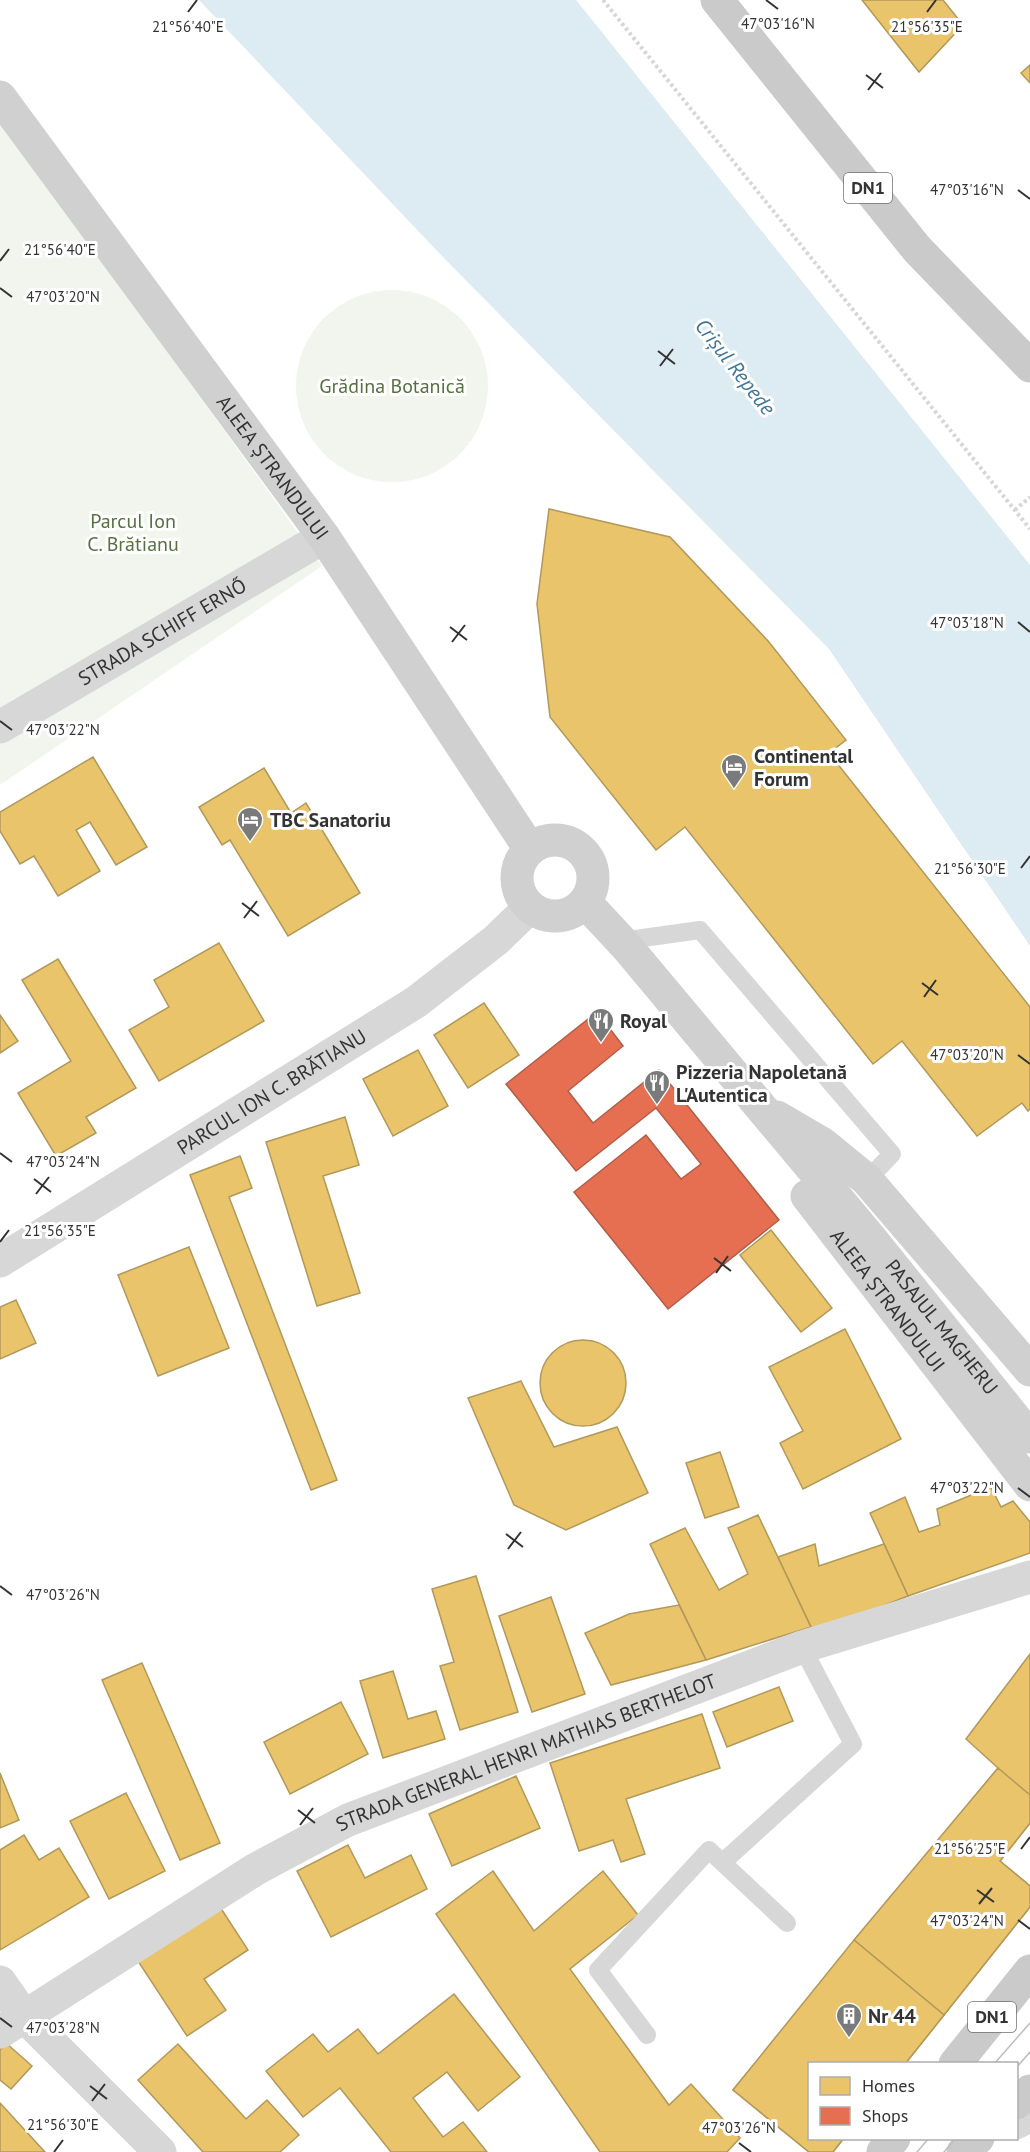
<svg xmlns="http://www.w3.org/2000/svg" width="1030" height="2152" font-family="'PT Sans',sans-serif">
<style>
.green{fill:#f1f5ed}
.water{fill:#ddebf3}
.homes{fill:#e9c46a;stroke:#b2985a;stroke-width:1.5}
.shops{fill:#e76f51;stroke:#b15d48;stroke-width:1.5}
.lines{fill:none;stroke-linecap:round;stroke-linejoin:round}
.path{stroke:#d6d6d6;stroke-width:4;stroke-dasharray:3 3;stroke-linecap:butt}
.lane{stroke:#d7d7d7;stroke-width:18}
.street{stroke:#d7d7d7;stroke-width:33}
.secondary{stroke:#d0d0d0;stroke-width:33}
.primary{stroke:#cacaca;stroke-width:33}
.tram{stroke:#bebebe;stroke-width:1.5}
.ticks{fill:none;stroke:#333;stroke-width:2}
.labels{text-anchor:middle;stroke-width:6;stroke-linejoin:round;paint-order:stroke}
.shield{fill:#fff;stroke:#707070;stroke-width:1.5}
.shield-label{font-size:18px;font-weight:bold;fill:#333}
.park-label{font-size:20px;fill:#56703f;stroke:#fff}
.street-label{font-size:20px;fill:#333;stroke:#fff}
.poi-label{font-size:20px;font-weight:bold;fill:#333;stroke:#fff;text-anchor:start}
.water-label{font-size:21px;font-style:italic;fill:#3f7597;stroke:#fff}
.ticks-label{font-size:15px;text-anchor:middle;fill:#333;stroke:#fff;stroke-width:6;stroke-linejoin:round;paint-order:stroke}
</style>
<rect width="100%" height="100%" fill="#fff"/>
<g class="green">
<polygon points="0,119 322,566 0,785"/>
<circle cx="392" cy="386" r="96"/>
</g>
<polygon class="water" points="199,0 576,0 1030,565 1030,946 829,649 441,255"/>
<g class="homes">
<polygon points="862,0 943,0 963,25 919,72"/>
<polygon points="1030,65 1030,83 1021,73"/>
<polygon points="549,509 670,537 769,642 846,740 829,753 1030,1007 1030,1109 1028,1111 1022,1103 977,1136 902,1041 873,1064 685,827 656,850 550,717 537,604"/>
<polygon points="93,757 147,847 116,865 90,822 76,830 100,871 58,896 34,856 20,864 0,831 0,812"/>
<polygon points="264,768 291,813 306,803 360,893 288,936 230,840 222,845 199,807"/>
<polygon points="219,943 264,1021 159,1081 129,1030 169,1007 154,980"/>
<polygon points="58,959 136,1088 86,1117 96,1133 56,1156 18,1093 71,1061 22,980"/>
<polygon points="484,1003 519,1055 468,1088 434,1035"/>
<polygon points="0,1015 18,1041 0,1053"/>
<polygon points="418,1050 448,1106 393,1136 363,1079"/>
<polygon points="345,1117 359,1165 323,1176 360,1293 317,1306 266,1142"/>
<polygon points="240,1156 252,1188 229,1197 337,1480 311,1490 190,1175"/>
<polygon points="771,1230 832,1308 801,1332 740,1255"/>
<polygon points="189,1247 229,1348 158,1376 118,1275"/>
<polygon points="16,1300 36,1343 0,1359 0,1307"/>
<polygon points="845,1329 901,1439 803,1489 780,1443 803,1431 769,1367"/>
<circle cx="583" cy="1383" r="43"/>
<polygon points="521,1381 554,1447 617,1427 648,1493 566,1530 514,1505 468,1398"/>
<polygon points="720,1452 739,1507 705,1518 686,1463"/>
<polygon points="991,1487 1001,1507 1013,1501 1030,1522 1030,1553 908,1596 870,1513 905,1497 919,1532 940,1525 937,1509"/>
<polygon points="758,1515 811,1627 706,1660 650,1544 685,1528 719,1590 748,1574 728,1528"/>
<polygon points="815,1544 819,1566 884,1544 908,1596 814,1633 778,1557"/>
<polygon points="476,1576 518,1712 460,1730 440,1666 454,1662 432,1589"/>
<polygon points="551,1597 585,1694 532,1712 499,1616"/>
<polygon points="679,1605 706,1660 611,1685 585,1633 629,1614"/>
<polygon points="1030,1654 1030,1823 1000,1861 1030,1886 1030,1907 905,2064 810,2064 810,2138 844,2138 833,2152 809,2152 733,2090 998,1768 966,1739"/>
<polygon points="142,1663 220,1843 180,1860 102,1680"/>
<polygon points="393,1671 408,1719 436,1711 445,1739 383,1758 360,1681"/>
<polygon points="779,1687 793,1721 727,1747 713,1712"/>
<polygon points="341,1702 368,1754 290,1794 264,1742"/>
<polygon points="702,1714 720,1768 626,1799 645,1854 621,1862 613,1840 579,1851 550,1763"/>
<polygon points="998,1768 1030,1795 1030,1823 1000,1861 1030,1886 1030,1907 944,2015 854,1940"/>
<polygon points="0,1773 19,1820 0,1828"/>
<polygon points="516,1776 540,1828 452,1866 429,1814"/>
<polygon points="126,1793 165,1871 109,1899 70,1821"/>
<polygon points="24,1835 39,1860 59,1848 89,1897 0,1950 0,1850"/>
<polygon points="348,1845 365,1878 411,1855 427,1889 331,1937 297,1871"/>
<polygon points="493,1871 534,1931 603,1871 638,1915 570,1969 669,2105 691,2084 740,2138 727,2152 600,2152 436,1914"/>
<polygon points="220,1907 248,1950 204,1979 226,2010 187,2036 138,1961"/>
<polygon points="854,1940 944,2015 905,2064 810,2064 810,2138 844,2138 833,2152 809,2152 733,2090"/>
<polygon points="454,1994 520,2077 478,2111 447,2072 413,2098 443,2137 463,2122 487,2152 391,2152 340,2088 303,2117 266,2071 313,2034 328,2052 358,2029 378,2054"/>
<polygon points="6,2043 32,2066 11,2089 0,2080 0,2050"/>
<polygon points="178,2044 246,2119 267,2100 299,2135 280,2152 203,2152 138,2080"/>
<polygon points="0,2103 45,2152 0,2152"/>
</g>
<polygon class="shops" points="597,1012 623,1046 568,1091 593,1123 659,1070 779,1220 668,1309 574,1192 646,1135 681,1179 701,1164 656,1108 576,1171 506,1084"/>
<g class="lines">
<g class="path">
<polyline points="603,0 1030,529"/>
<polyline points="1015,510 1030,497"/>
</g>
<g class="lane">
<polyline points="621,941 700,930 892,1154 867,1180"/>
<polyline points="723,1862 853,1744 802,1647"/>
<polyline points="647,2035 598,1970 709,1850 787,1923"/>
</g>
<g class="street">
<path id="s1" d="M0 727 324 537"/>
<path id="s2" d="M0 1261 416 1002 496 940 530 907"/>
<polyline points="0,1982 23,2015 160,2152"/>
<path id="s3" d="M0 2032 256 1869 348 1820 802 1647 1030 1577"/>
<polyline points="1016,2123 1030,2115"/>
</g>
<g class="secondary">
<path id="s4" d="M0 97 324 537 530 849"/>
<circle cx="555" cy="878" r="38"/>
<path id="s5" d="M585 902 626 946 872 1240 1030 1437"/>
<polyline points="777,1117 823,1144 867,1180 1030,1370"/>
<path id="s6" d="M807 1196 1030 1485"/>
</g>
<g class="primary">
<polyline points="717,0 917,249 1030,366"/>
<polyline points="955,2064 1030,1971"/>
<polyline points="1016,2103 1030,2091"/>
<polyline points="883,2152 894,2138"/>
<polyline points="963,2152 978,2138"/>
</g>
<g class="tram">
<polyline points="994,2064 1030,2023"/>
<polyline points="1016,2068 1030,2052"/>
<polyline points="917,2152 929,2138"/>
<polyline points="944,2152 956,2138"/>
</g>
</g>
<path class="ticks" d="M766 0 778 9M188 12 197 0M927 12 936 0M866 75 883 88M868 90 881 73M1018 190 1030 199M0 261 9 249M0 288 12 297M658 351 675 364M660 366 673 349M1018 622 1030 632M450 627 467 640M452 642 465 625M0 721 12 730M1021 868 1030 856M242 903 259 916M244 918 257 901M922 983 938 995M924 997 936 980M1018 1055 1030 1064M0 1153 12 1162M34 1179 51 1192M36 1194 49 1177M0 1242 9 1230M714 1258 731 1271M716 1273 728 1256M1018 1488 1030 1497M506 1534 523 1547M508 1549 521 1532M0 1586 12 1595M298 1810 315 1823M300 1825 313 1808M1021 1849 1030 1837M977 1890 994 1902M979 1904 992 1888M1018 1920 1030 1929M0 2018 12 2027M90 2086 107 2099M92 2101 105 2084M739 2143 751 2152M54 2152 63 2140"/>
<defs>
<symbol id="hotel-pin" viewBox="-11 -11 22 30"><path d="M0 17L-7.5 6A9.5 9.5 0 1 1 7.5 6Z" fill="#7a7a7a" stroke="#fff"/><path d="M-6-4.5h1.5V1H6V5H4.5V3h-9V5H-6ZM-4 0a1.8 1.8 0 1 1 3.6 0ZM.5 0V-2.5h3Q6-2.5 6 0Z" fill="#fff"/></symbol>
<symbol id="restaurant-pin" viewBox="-11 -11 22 30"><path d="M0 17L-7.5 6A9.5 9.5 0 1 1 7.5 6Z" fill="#7a7a7a" stroke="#fff"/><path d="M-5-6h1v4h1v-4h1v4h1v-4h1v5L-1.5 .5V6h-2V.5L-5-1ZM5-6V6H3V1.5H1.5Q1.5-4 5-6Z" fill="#fff"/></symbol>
<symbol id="building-pin" viewBox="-11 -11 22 30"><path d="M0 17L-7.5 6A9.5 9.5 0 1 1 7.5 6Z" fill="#7a7a7a" stroke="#fff"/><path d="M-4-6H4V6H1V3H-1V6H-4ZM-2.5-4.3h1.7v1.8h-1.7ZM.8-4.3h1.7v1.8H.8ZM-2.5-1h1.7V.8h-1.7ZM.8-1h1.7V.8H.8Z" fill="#fff"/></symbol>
</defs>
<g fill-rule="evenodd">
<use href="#hotel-pin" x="719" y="752" width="30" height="40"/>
<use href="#hotel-pin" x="235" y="805" width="30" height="40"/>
<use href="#restaurant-pin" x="586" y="1006" width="30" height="40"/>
<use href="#restaurant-pin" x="642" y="1068" width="30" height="40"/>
<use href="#building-pin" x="834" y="2001" width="30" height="40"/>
</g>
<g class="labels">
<g class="shield">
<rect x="844" y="173" width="48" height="30" rx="4.5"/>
<rect x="968" y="2002" width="48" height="30" rx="4.5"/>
</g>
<g class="shield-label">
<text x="868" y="194">DN1</text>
<text x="992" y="2023">DN1</text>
</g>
<g class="park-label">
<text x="392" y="393">Grădina Botanică</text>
<text x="133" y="528">Parcul Ion<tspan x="133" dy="23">C. Brătianu</tspan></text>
</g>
<g class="street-label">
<text dy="7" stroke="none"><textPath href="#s4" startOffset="460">ALEEA ȘTRANDULUI</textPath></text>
<text dy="7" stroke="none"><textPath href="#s1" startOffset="188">STRADA SCHIFF ERNŐ</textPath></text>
<text dy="7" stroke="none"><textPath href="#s2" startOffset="320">PARCUL ION C. BRĂTIANU</textPath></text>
<text dy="7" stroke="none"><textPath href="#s6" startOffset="132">ALEEA ȘTRANDULUI</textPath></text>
<text dy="7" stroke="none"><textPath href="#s5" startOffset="555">PASAJUL MAGHERU</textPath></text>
<text dy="7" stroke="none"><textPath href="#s3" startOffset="598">STRADA GENERAL HENRI MATHIAS BERTHELOT</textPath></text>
</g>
<g class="poi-label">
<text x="754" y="763">Continental<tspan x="754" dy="23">Forum</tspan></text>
<text x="270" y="827">TBC Sanatoriu</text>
<text x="620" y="1028">Royal</text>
<text x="676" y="1079">Pizzeria Napoletană<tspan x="676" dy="23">L'Autentica</tspan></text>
<text x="868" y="2023">Nr 44</text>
</g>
<g class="water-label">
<text transform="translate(735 367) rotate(52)" y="7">Crișul Repede</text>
</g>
</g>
<g class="ticks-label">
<text x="778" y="29">47°03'16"N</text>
<text x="188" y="32">21°56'40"E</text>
<text x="927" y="32">21°56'35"E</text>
<text x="967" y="195">47°03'16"N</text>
<text x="60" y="255">21°56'40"E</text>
<text x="63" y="302">47°03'20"N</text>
<text x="967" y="628">47°03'18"N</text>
<text x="63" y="735">47°03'22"N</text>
<text x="970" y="874">21°56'30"E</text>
<text x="967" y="1060">47°03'20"N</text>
<text x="63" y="1167">47°03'24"N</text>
<text x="60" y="1236">21°56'35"E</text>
<text x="967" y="1493">47°03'22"N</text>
<text x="63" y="1600">47°03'26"N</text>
<text x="970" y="1854">21°56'25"E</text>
<text x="967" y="1926">47°03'24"N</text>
<text x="63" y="2033">47°03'28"N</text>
<text x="63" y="2130">21°56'30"E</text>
<text x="739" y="2133">47°03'26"N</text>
</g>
<rect x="808" y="2062" width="210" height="78" fill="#ffffff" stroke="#adadad" stroke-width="1.5"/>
<rect x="820" y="2077" width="30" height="18" fill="#e9c46a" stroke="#adadad" stroke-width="1.5"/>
<text x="862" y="2092" font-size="18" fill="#333333">Homes</text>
<rect x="820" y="2107" width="30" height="18" fill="#e76f51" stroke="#adadad" stroke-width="1.5"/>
<text x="862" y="2122" font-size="18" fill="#333333">Shops</text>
</svg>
